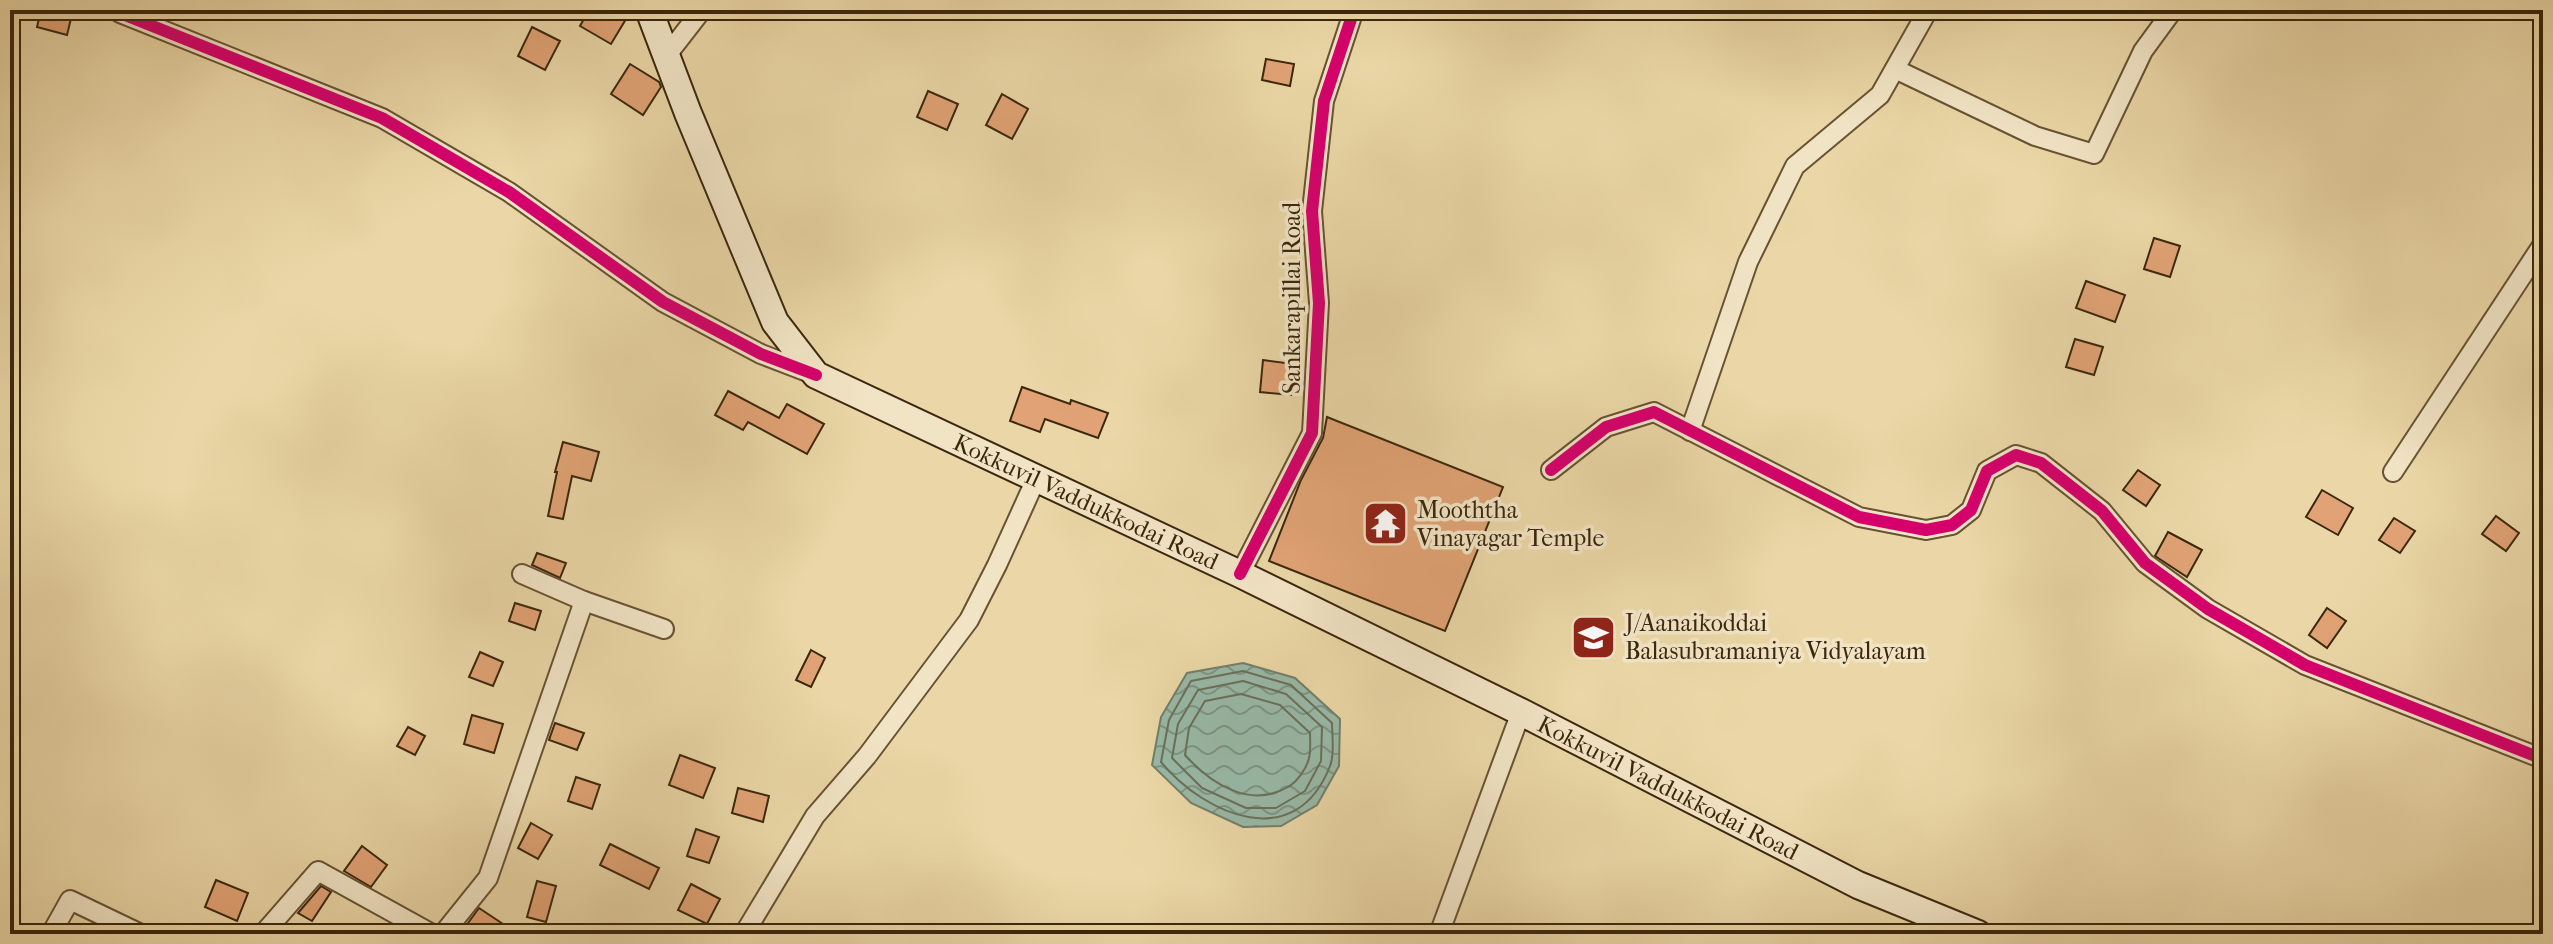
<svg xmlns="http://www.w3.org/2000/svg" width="2553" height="944" font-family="'IM FELL French Canon',serif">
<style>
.water{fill:url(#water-waves);stroke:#737f69;stroke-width:2}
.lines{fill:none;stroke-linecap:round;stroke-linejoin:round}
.shore{stroke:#6a705a;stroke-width:2}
.building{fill:#e1a375;stroke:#3b270d;stroke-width:2}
.street-casing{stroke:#675333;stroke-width:22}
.secondary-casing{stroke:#3b270d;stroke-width:30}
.street{stroke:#f1e4c5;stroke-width:18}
.secondary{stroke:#f1e4c5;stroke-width:26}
.cycleway-casing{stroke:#f1e4c5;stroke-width:17}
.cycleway{stroke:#d6006c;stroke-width:12}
.labels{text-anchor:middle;stroke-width:7;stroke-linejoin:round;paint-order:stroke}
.street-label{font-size:24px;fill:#3b270d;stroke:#f1e4c5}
.poi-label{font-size:24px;fill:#3b270d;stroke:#f1e4c5;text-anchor:start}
</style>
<defs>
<pattern id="water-waves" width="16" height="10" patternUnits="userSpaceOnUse" patternTransform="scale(2)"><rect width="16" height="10" fill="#98b9a7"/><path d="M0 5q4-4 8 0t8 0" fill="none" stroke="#7d9686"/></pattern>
</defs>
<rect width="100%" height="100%" fill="#ead6a6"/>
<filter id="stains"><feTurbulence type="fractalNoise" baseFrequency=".0025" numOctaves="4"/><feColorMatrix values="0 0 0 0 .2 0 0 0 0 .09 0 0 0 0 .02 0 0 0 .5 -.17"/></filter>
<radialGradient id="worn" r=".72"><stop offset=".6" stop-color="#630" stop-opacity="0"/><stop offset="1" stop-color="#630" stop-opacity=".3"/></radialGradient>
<polygon class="water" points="1243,663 1295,678 1340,719 1339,766 1317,805 1281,826 1243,827 1191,803 1152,765 1161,717 1187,673"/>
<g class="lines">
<g class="shore">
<path d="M1243 671 1291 685 1332 723C1332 736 1335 754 1330 766 1296 854 1206 816 1161 762L1169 720 1191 681Z"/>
<polygon points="1243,681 1286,694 1322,727 1321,761 1305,791 1276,808 1246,808 1202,788 1172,758 1178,724 1198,690"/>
<path d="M1241 694 1280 705 1310 733C1310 740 1311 750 1309 758 1307 768 1297 782 1288 787 1250 809 1211 784 1185 755L1189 728 1205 701Z"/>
</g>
</g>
<g class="building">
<polygon points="41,10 73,10 67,35 37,27"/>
<polygon points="589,10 611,10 626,19 611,44 580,26"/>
<polygon points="532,27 560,41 545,70 518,56"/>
<polygon points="1266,59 1294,64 1290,86 1262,80"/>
<polygon points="630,64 659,82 661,87 643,115 611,94"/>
<polygon points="928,91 958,104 947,130 917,117"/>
<polygon points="1002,94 1028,109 1012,139 986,125"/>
<polygon points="2154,238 2180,246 2170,277 2144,269"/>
<polygon points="2086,281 2125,295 2115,322 2076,308"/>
<polygon points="2075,339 2103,347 2094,375 2066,367"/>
<polygon points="1263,360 1294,364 1291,395 1260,392"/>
<polygon points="1022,387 1070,404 1071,400 1108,413 1098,438 1045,419 1040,432 1010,421"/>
<polygon points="728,391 779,418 787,404 824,424 807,454 748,422 743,430 715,415"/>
<polygon points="1327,417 1503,487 1445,631 1269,561 1301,480 1323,438"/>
<polygon points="563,442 599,452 591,481 572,476 563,519 548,516 557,472 555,472"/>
<polygon points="2138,470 2160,485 2146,506 2123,490"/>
<polygon points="2322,490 2353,508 2338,535 2306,517"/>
<polygon points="2496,516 2519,533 2506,551 2482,534"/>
<polygon points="2394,518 2415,531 2400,553 2379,540"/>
<polygon points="2168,532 2202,550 2187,577 2155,556"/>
<polygon points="537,553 566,563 560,578 532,565"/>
<polygon points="515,603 541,611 535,630 509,621"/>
<polygon points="2327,608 2346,621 2327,648 2309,635"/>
<polygon points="811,650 825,658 811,687 796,680"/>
<polygon points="480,652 503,662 493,686 469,677"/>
<polygon points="472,715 503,724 494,753 464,744"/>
<polygon points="555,723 584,733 577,750 549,740"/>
<polygon points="408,727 425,736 415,755 397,746"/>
<polygon points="680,755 715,768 703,798 669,785"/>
<polygon points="576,777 600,785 592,809 568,801"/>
<polygon points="738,788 769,796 763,822 732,813"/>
<polygon points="531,823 552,835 538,859 518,848"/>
<polygon points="696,829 719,837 709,863 687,856"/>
<polygon points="610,844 659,868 649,889 600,865"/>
<polygon points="362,846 387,865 371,887 344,871"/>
<polygon points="216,880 248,893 237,921 205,907"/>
<polygon points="537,881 556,886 546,922 527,917"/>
<polygon points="691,884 720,899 707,924 678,910"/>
<polygon points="321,886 331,892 312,921 298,913"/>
<polygon points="479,908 503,924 496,934 460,934"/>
</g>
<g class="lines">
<defs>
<g id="street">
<polyline points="117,10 120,13 382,118 509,192 663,302 761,354 813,374"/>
<polyline points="667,55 702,10"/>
<polyline points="1895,69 2035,136 2094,154 2143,51 2173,10"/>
<polyline points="1690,431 1748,262 1795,166 1880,95 1928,10"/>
<polyline points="1551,470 1606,427 1654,412 1859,517 1926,530 1952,525 1971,510 1987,471 2016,455 2041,463 2102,511 2145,563 2208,609 2305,665 2543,759"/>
<polyline points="2393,472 2543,244"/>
<polyline points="522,574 584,601 664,629"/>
<polyline points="1240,574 1312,433 1319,303 1312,211 1324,101 1354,10"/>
<polyline points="51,934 70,900 141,934"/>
<polyline points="263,934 318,871 432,934"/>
<polyline points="443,934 488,878 584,601"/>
<polyline points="744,934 815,816 867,756 969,620 997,565 1036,479"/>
<polyline points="1439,934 1521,712"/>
</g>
<polyline id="secondary" points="649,10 688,113 775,322 816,375 1240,574 1521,712 1858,885 1978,934"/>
</defs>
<use href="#street" class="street-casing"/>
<use href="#secondary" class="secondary-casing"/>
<use href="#street" class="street"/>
<use href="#secondary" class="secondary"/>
<defs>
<g id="cycleway">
<polyline points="117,10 120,13 382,118 509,192 663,302 761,354 816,375"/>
<polyline points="1551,470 1606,427 1654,412 1859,517 1926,530 1952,525 1971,510 1987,471 2016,455 2041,463 2102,511 2145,563 2208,609 2305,665 2543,759"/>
<polyline points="1240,574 1312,433 1319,303 1312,211 1324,101 1354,10"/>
</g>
</defs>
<use href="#cycleway" class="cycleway-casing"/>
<use href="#cycleway" class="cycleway"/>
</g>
<defs>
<symbol id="temple-square" viewBox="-11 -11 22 22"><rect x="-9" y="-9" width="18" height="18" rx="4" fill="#8f2418" stroke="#f1e4c5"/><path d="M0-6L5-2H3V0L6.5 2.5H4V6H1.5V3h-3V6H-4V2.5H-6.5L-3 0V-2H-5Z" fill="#fff"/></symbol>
<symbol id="school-square" viewBox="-11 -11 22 22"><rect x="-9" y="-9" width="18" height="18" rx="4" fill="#8f2418" stroke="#f1e4c5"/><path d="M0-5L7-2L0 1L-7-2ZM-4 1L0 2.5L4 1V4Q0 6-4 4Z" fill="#fff"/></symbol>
</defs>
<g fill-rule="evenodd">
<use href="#temple-square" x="1360" y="498" width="51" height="51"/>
<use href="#school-square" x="1568" y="612" width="51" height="51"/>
</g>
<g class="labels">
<g class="street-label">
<text transform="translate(1292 298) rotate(-90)" y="8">Sankarapillai Road</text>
<text transform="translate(1086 502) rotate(25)" y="8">Kokkuvil Vaddukkodai Road</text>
<text transform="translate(1668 788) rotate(27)" y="8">Kokkuvil Vaddukkodai Road</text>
</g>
<g class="poi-label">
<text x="1417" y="518">Mooththa<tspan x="1417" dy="28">Vinayagar Temple</tspan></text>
<text x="1625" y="631">J/Aanaikoddai<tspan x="1625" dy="28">Balasubramaniya Vidyalayam</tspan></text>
</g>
</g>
<rect width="2553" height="944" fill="none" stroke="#ead6a6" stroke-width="40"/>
<rect x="12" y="12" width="2529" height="920" fill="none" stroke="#3b270d" stroke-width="4"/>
<rect x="20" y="20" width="2513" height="904" fill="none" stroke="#3b270d" stroke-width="2"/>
<rect width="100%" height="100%" filter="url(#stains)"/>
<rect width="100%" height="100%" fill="url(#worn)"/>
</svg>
